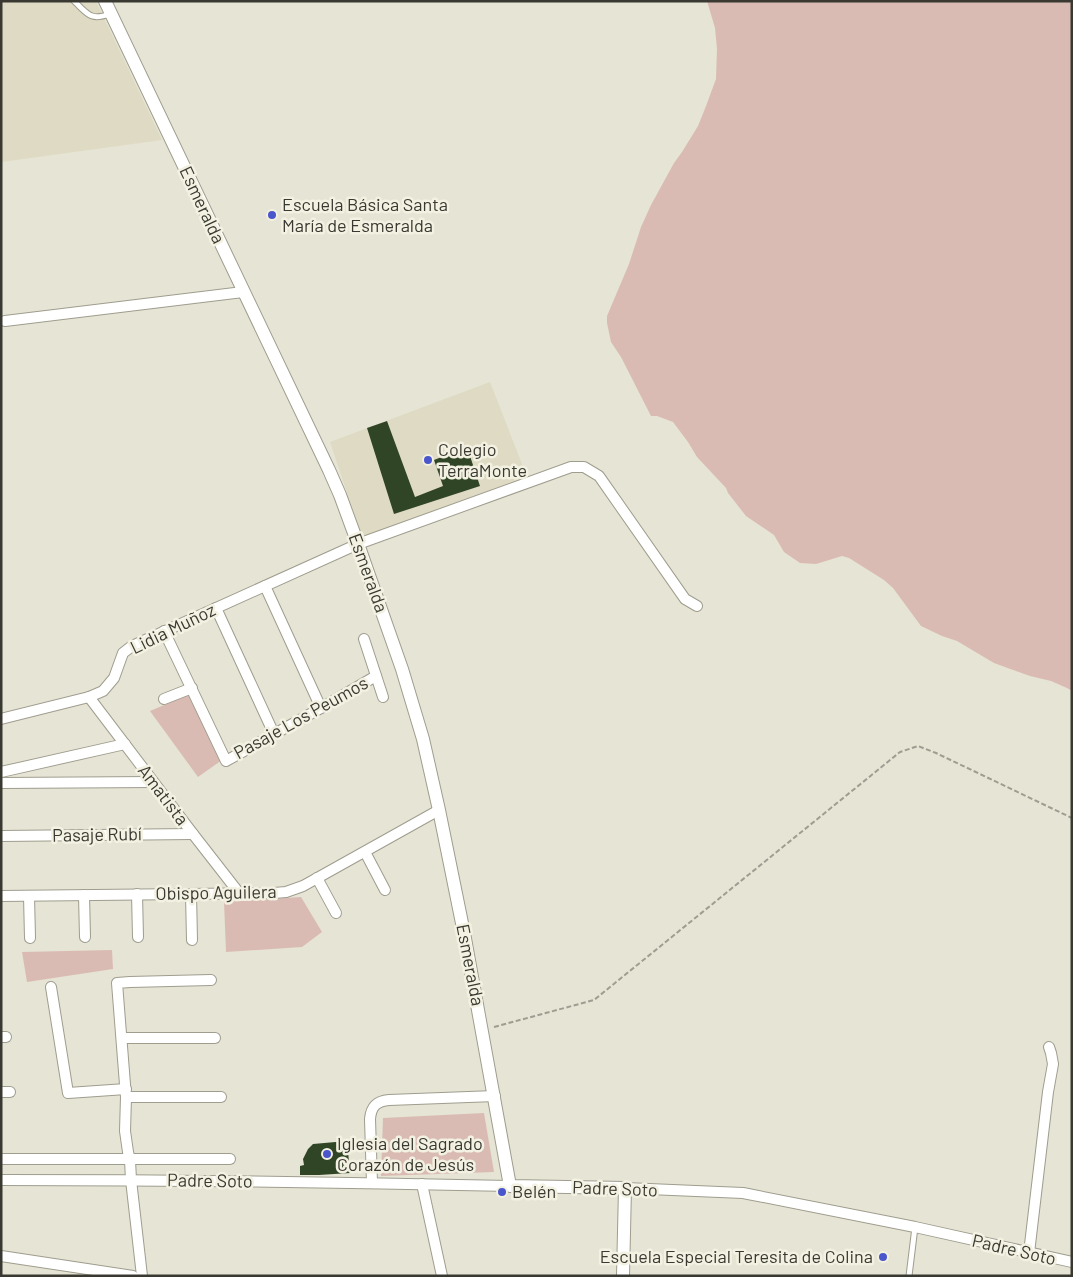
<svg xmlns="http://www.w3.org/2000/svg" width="1073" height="1277" font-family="Barlow,sans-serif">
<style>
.built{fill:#dedac3}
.green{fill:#dabbb4}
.building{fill:#304525}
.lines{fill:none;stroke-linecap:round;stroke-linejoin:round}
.service-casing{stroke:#9f9d8e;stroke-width:7}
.minor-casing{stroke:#9f9d8e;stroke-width:12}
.tertiary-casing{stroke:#9f9d8e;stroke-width:14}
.path{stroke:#9e9d91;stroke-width:2;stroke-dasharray:5 2.5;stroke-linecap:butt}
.service{stroke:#fff;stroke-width:5}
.minor{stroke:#fff;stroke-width:10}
.tertiary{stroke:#fff;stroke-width:12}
.poi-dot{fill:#4a56cb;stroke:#f3f1e1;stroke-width:2}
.labels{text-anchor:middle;stroke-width:5;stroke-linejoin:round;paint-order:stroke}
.street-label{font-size:18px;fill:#393932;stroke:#f3f1e1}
.poi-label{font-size:18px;fill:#393932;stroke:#f3f1e1;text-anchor:start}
</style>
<rect width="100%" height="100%" fill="#e6e4d4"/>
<g class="built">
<polygon points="1,1 96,1 162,140 1,162"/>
<polygon points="490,382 527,477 363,540 330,442"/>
</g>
<g class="green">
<polygon points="707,1 1072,1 1072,691 1067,688 1051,681 1030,676 994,663 957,641 942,636 921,626 893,588 884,580 849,558 842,556 816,564 800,563 784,552 774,535 746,516 728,493 726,488 697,457 688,442 673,422 657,416 651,416 621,357 611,342 607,323 607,316 629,264 641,227 651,205 674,163 682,152 698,126 706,106 716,79 717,49 715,28"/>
<polygon points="190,694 222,760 198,777 150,711"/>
<polygon points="301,897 322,932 302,947 226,952 224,902"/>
<polygon points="112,950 113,969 27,982 22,952"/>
<polygon points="484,1113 494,1172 381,1176 383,1118"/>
</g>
<g class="building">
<polygon points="387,421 415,497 443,486 434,460 467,447 480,486 394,514 367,428"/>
<polygon points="347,1141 350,1173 319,1175 300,1175 300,1166 304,1165 303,1159 308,1149 313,1144"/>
</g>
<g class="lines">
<defs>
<g id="service">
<path d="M74 1C88 14 90 21 110 14"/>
<polyline points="909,1276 915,1227"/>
</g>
<g id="minor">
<polyline points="5,321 243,292"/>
<polyline points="265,586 321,708"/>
<polyline points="216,608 274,734"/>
<polyline points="164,631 226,761 321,708 376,676"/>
<polyline points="364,639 383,697"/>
<polyline points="89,697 193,834 239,893"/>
<polyline points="164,699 192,688"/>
<polyline points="1,719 89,697 103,691 114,678 123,653 132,646 358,544 571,467 584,467 599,476 685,599 697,606"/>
<polyline points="1,772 125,744"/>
<polyline points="1,783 153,782"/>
<polyline points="1,836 193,834"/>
<polyline points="365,852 385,890"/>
<polyline points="317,878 336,913"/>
<polyline points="137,894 138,937"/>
<polyline points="191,894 192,940"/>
<polyline points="84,895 85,937"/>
<polyline points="1,896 274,893 286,892 303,886 439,810"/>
<polyline points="29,896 30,938"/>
<polyline points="51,987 68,1093 126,1089"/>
<polyline points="1,1037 6,1037"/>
<polyline points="122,1038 215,1038"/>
<polyline points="1,1092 10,1092"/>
<polyline points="126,1097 221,1097"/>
<polyline points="1,1159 230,1159"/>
<path d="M1 1180C171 1180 341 1182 510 1186"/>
<path d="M372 1183 370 1119C371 1107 376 1101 389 1100L495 1096"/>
<polyline points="422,1184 442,1276"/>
<polyline points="625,1188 743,1193 915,1227 1072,1262"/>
<polyline points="1029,1253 1048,1092 1053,1064 1051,1053 1049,1047"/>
<polyline points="1,1256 133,1276"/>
<polyline points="142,1276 131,1180 130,1160 128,1152 125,1131 126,1097 117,983 130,982 211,980"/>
</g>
<polyline id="tertiary" points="105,1 329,470 340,495 358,544 402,669 423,739 439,810 464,933 510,1186 625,1188 623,1276"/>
</defs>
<use href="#service" class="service-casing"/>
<use href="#minor" class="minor-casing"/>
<use href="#tertiary" class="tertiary-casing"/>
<polyline class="path" points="494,1027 594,1000 900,752 918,746 936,753 1072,818"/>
<use href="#service" class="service"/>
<use href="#minor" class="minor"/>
<use href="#tertiary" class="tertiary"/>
</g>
<g class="poi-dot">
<circle cx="272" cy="215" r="5"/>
<circle cx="428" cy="460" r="5"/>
<circle cx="327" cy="1154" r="5"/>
<circle cx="502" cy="1192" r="5"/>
<circle cx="883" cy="1257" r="5"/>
</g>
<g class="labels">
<g class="street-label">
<text transform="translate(202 205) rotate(65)" y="6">Esmeralda</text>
<text transform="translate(368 573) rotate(70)" y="6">Esmeralda</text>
<text transform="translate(173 629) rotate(-26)" y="6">Lidia Muñoz</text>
<text transform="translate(301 718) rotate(-29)" y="6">Pasaje Los Peumos</text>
<text transform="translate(163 795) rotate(53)" y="6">Amatista</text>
<text transform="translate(97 835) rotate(-1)" y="6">Pasaje Rubí</text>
<text transform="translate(216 893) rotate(-1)" y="6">Obispo Aguilera</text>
<text transform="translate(470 965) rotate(79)" y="6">Esmeralda</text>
<text transform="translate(210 1181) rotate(1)" y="6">Padre Soto</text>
<text transform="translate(615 1189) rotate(2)" y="6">Padre Soto</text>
<text transform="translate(1014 1250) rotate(13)" y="6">Padre Soto</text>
</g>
<g class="poi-label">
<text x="282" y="211">Escuela Básica Santa<tspan x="282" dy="21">María de Esmeralda</tspan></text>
<text x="438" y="456">Colegio<tspan x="438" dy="21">TerraMonte</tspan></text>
<text x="337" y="1150">Iglesia del Sagrado<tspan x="337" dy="21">Corazón de Jesús</tspan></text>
<text x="512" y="1198">Belén</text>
<text x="873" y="1263" text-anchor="end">Escuela Especial Teresita de Colina</text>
</g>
</g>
<rect width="1073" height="1277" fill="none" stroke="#393932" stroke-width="5"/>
</svg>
